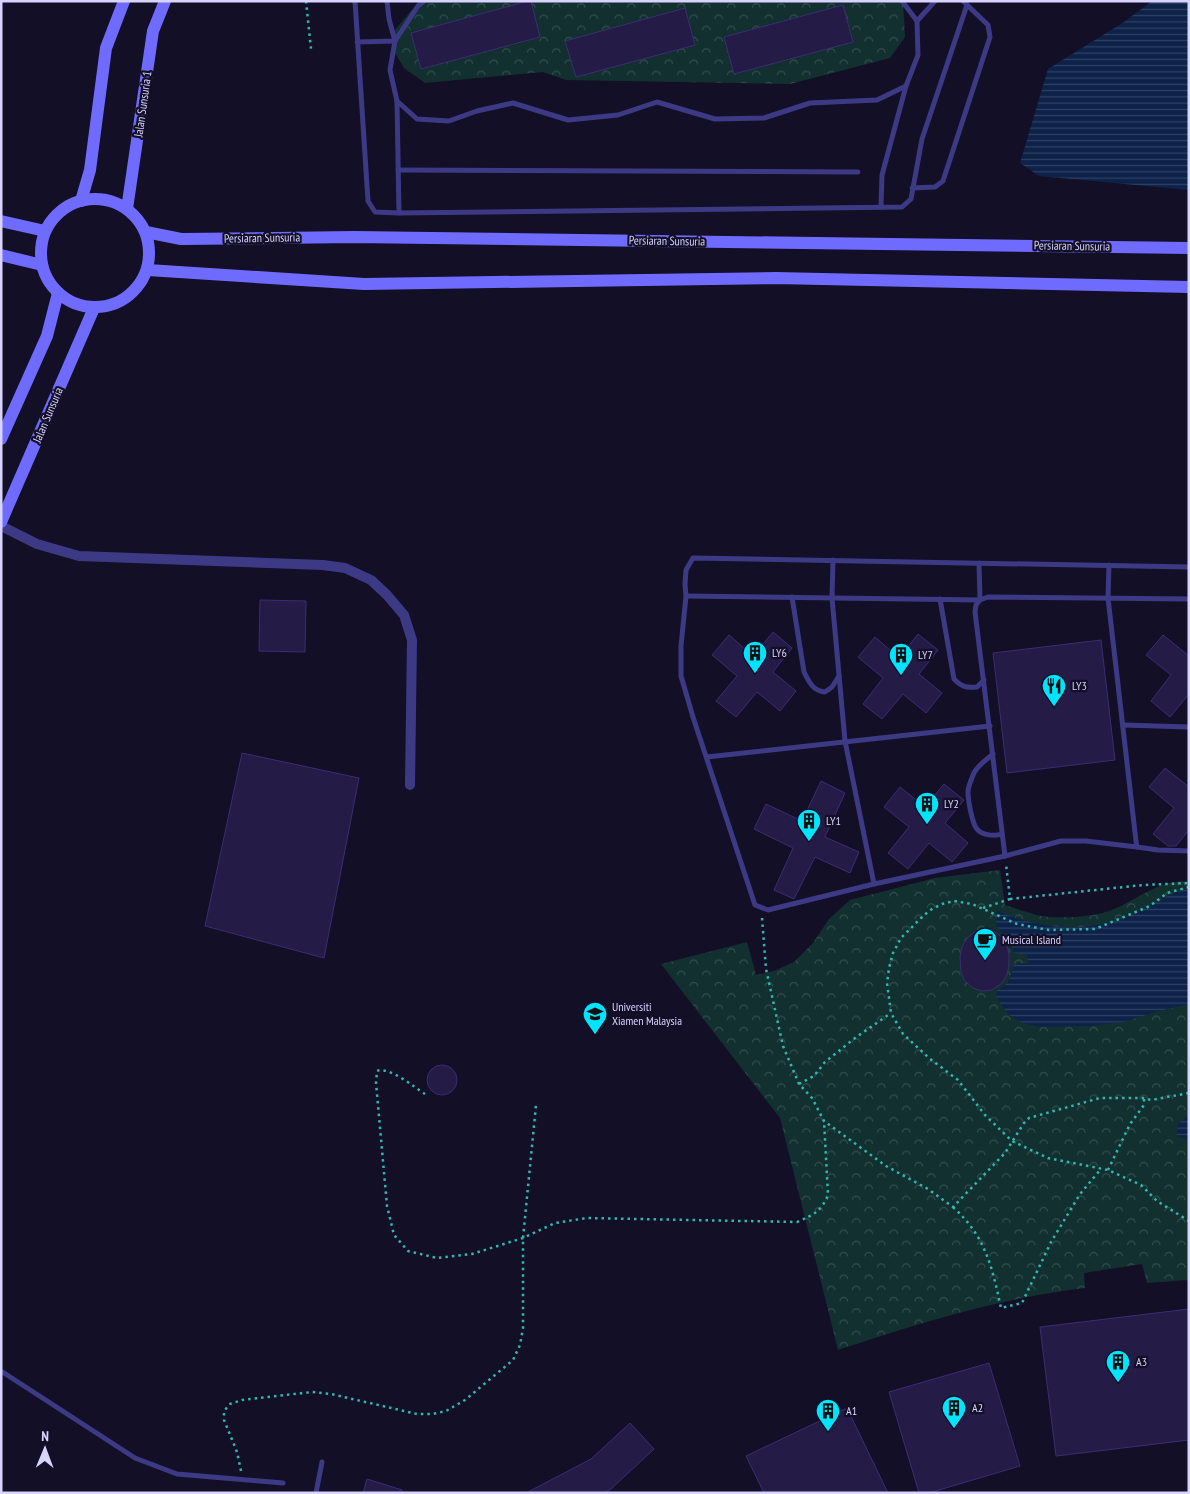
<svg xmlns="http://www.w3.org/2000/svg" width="1190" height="1494" font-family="'PT Sans Narrow',sans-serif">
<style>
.park{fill:url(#park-crowns)}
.water{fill:url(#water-rules)}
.building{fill:#241b47;stroke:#3b2d73}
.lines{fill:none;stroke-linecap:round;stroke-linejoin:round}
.path{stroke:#2fb8b0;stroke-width:2.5;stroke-dasharray:2.5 4;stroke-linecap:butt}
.lane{stroke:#3d3a85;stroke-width:5}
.street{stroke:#3d3a85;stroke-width:10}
.secondary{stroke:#6f6bff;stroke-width:12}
.labels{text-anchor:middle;stroke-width:4.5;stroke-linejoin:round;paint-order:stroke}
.street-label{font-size:12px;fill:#d9d4ff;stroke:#130f26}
.poi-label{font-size:12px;fill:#d9d4ff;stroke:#130f26;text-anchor:start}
</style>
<defs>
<pattern id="park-crowns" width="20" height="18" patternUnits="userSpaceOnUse" patternTransform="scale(1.25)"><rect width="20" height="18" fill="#12302f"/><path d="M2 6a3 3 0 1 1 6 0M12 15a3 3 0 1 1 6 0" fill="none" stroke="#344d4e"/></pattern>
<pattern id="water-rules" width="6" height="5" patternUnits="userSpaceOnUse" patternTransform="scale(1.25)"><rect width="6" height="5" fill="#0c2248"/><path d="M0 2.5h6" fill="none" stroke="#2f4163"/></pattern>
</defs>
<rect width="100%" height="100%" fill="#130f26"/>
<g class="park">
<polygon points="419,1 903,1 905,37 890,58 790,84 566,80 543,72 425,83 404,68 395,53 395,30"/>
<path d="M1000 870 1005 905C1019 909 1035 916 1049 917 1070 918 1095 917 1114 909 1139 899 1161 878 1189 882V1280L1147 1283 1142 1264 1084 1273 1085 1288C1000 1298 919 1323 838 1350L780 1118 661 964 747 942 756 975 774 971 794 962 813 943 829 919 850 900 935 878Z"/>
</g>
<g class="water">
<polygon points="1152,1 1189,1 1189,190 1039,176 1020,163 1048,69 1124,22"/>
<path d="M1189 889V1004L1159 1011 1123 1022 1089 1026 1040 1027 1023 1023 1009 1015 996 997 997 990C1009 986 1011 976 1014 964L1028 963 1027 955 1014 953 1012 947 996 925 997 911C1046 931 1092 934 1140 911 1157 902 1169 893 1189 889Z"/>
<polygon points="1189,1115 1189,1139 1177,1137 1177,1125"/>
</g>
<g class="building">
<polygon points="528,1 531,1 540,37 421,69 411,33"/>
<polygon points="843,5 853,42 734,74 724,37"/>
<polygon points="685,8 695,45 576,77 565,41"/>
<polygon points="260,600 306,601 305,652 259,651"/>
<polygon points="773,632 792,648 773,672 796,691 780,711 757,692 736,717 716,701 737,676 712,655 729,635 753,656"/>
<polygon points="918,634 938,650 919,674 942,693 926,713 903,694 882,719 863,704 883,678 858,657 875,637 899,658"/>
<polygon points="1163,635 1189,656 1189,694 1170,717 1151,701 1171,675 1146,655"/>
<polygon points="1101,640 1115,760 1007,773 993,653"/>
<polygon points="242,753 359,778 324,958 205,926"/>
<polygon points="1165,768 1189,787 1189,830 1176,846 1168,846 1153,834 1174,808 1149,787"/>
<polygon points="821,781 845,793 825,837 859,852 850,873 815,857 794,899 774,890 793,848 754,829 766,804 802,821"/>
<polygon points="944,784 964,800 945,823 968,843 952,862 929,843 908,869 888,853 909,827 884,807 900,787 925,807"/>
<polygon points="988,930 997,933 1006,942 1009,954 1009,965 1007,975 1002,983 992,990 982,991 973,988 964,980 961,972 960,957 962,947 967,938 975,932"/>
<circle cx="442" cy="1080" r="15"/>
<polygon points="1189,1309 1189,1440 1056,1456 1040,1327"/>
<polygon points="989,1363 1020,1466 929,1493 919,1493 889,1392"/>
<polygon points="847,1408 888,1493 764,1493 746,1456"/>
<polygon points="630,1423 654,1449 611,1489 604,1493 526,1493 591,1459"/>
<polygon points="367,1479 402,1490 402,1493 363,1493"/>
</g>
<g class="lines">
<g class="path">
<polyline points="306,1 311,49"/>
<polyline points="1189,887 1167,893 1150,906 1095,929 1049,930 1017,924 972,904 954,901 942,904 932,909 924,915 901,938 893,953 889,968 887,983 891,1013 903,1034 929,1058 958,1080 985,1115 1012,1141 1048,1158 1108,1170 1141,1185 1157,1201 1189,1221"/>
<polyline points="1010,899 1143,885 1189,883"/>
<polyline points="983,908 1010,899 1006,864"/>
<polyline points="762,918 766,969 783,1046 799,1084 812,1098 824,1121 886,1166 928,1189 953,1207 1005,1153 1024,1123 1029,1118 1100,1098 1143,1098 1151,1100 1189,1093"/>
<polyline points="799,1084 814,1076 825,1062 855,1038 891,1013"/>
<path d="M425 1094C414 1087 389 1066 377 1071L376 1083 387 1206 394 1235 408 1251 437 1258 472 1254 523 1238 555 1223 587 1218 797 1222C813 1215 821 1212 828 1195L824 1121"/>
<polyline points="1108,1170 1130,1124 1144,1105 1144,1099"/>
<path d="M953 1207C986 1237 992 1267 1001 1308L1022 1303 1051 1242 1080 1194 1101 1169"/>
<polyline points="241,1471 237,1452 224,1420 224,1411 230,1404 242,1400 312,1392 331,1394 417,1414 433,1414 446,1411 465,1400 513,1360 520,1345 523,1328 523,1238 536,1105"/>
</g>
<g class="lane">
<polyline points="355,1 368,201 375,212 399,213 902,207 911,199 922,139 967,5"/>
<polyline points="424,1 418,6 395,41 390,70 397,101 417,119 449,121 477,111 513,103 568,120 618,115 657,102 715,119 764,118 810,103 877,100 906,86 918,55 917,21 902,1"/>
<polyline points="917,21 935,1"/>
<polyline points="357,42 395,41 389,19 387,1"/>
<polyline points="397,101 399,213"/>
<polyline points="398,170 858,172"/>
<polyline points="912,188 935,187 943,181 990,37 988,25 963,1"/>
<polyline points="881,207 882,175 906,86"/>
<polyline points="833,560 832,598 845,741 874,884"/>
<polyline points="1109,565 1108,598 1136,841 1137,847 1158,850 1189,851"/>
<polyline points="686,596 980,600 979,563"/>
<path d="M792 597 804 672C809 682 813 691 825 692L832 687 839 676"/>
<path d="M940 599 954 679C962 687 966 688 977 687L984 680"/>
<polyline points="1123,725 1189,727"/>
<path d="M993 754C986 760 978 765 974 773 972 778 968 786 968 792 968 799 972 824 977 829 982 836 996 836 1002 834"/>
<polyline points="707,757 990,726"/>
<polyline points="1137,847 1086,841 1061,841 1005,856 874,884 768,910 755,905 693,717 681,676 681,646 686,596 685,584 686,570 693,558 1189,567"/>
<polyline points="1005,856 975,612 976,605 980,600 988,597 1189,599"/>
<polyline points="1,1371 135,1458 177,1474 283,1483"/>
<polyline points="316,1493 322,1462"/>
</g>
<polyline class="street" points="1,526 37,544 79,556 323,565 345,568 371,580 387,595 404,615 412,640 410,785"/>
<g class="secondary">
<circle cx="95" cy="253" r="54"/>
<polyline points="81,201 90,170 106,48 124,1"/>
<polyline points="127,209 153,31 165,1"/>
<polyline points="1,221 45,231"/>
<polyline points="146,232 181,239 354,237 1189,248"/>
<polyline points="1,255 42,265"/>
<polyline points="148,270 364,284 776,278 1189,287"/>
<polyline points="1,439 47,336 58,293"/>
<polyline points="1,522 94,308"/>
</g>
</g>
<defs>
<symbol id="building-pin" viewBox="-11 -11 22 30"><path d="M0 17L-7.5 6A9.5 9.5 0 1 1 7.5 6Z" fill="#00e5ff" stroke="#130f26"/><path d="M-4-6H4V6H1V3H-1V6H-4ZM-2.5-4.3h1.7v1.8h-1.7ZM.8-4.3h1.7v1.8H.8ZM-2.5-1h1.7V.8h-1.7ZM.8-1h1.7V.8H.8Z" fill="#111"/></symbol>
<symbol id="restaurant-pin" viewBox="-11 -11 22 30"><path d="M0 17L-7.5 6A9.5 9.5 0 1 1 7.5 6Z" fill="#00e5ff" stroke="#130f26"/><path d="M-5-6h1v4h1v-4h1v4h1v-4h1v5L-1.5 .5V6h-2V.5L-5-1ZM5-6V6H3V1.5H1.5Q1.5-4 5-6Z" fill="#111"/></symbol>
<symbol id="cafe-pin" viewBox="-11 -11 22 30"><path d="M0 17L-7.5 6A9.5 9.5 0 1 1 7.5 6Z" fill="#00e5ff" stroke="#130f26"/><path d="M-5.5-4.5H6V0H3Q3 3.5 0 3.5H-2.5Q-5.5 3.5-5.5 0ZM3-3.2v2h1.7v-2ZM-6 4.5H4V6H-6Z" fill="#111"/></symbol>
<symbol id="university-pin" viewBox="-11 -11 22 30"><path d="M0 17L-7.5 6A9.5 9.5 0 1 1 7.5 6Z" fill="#00e5ff" stroke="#130f26"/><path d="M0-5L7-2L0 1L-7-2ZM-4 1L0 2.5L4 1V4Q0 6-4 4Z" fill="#111"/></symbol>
</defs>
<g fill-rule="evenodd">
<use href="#building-pin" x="741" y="639" width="28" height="38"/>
<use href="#building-pin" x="887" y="641" width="28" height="38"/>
<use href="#restaurant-pin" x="1040" y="672" width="28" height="38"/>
<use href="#building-pin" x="913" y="790" width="28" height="38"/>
<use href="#building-pin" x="795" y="807" width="28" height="38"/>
<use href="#cafe-pin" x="971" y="926" width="28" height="38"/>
<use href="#university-pin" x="581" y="1000" width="28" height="38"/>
<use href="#building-pin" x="1104" y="1348" width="28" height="38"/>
<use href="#building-pin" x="940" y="1394" width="28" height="38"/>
<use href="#building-pin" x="814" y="1397" width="28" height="38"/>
</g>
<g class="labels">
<g class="street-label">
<text transform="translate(143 104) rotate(-82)" y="4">Jalan Sunsuria 1</text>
<text transform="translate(262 238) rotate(-1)" y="4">Persiaran Sunsuria</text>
<text transform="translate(667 241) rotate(1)" y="4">Persiaran Sunsuria</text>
<text transform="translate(1072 246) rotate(1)" y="4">Persiaran Sunsuria</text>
<text transform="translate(48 415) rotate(-67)" y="4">Jalan Sunsuria</text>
</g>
<g class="poi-label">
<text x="772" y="657">LY6</text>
<text x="918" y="659">LY7</text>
<text x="1072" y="690">LY3</text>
<text x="944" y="808">LY2</text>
<text x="826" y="825">LY1</text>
<text x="1002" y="944">Musical Island</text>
<text x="612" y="1011">Universiti<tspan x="612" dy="14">Xiamen Malaysia</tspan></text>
<text x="1136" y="1366">A3</text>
<text x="972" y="1412">A2</text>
<text x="846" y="1415">A1</text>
</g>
</g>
<rect width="1190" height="1494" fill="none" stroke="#d9d4ff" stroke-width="5"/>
<g transform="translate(45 1449) rotate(1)" stroke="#130f26" stroke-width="4" paint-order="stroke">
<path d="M0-4L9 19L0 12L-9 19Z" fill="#d9d4ff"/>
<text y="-8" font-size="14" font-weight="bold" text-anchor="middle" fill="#d9d4ff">N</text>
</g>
</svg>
